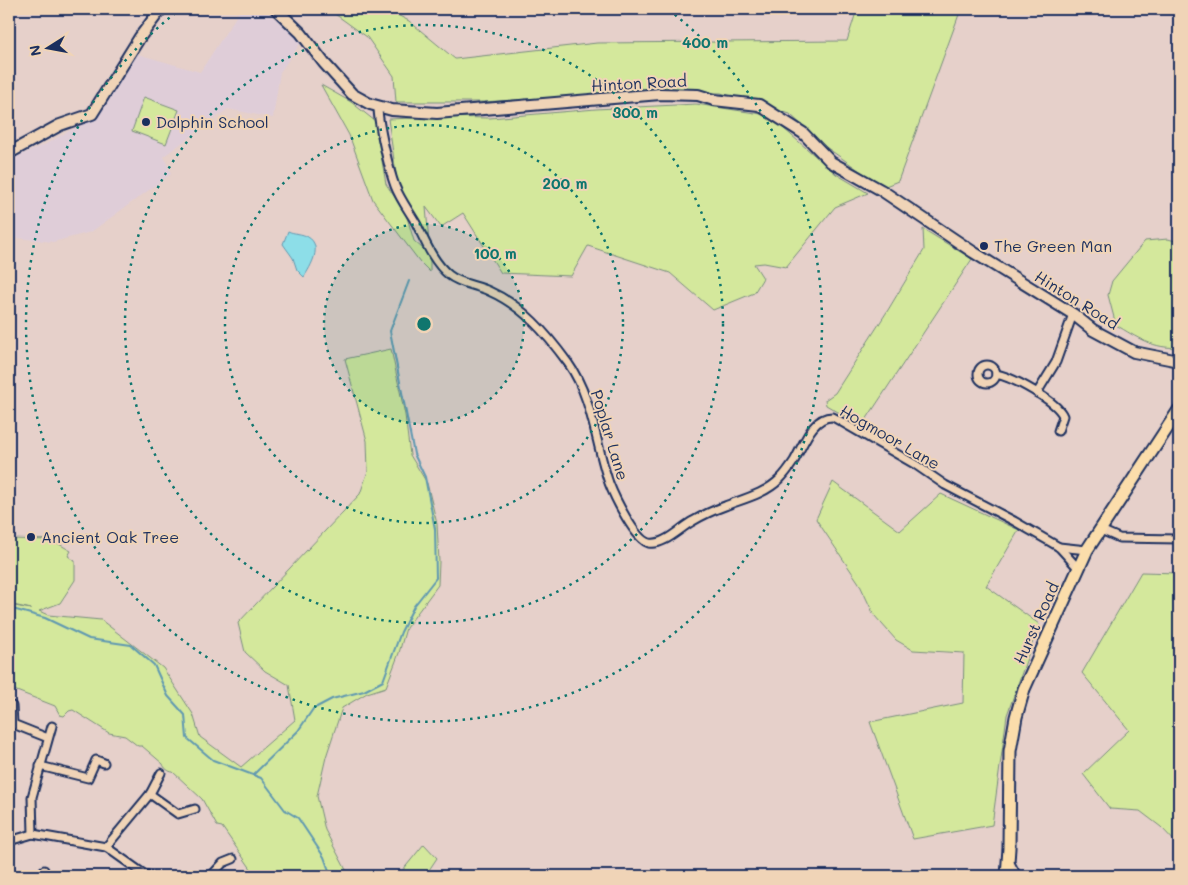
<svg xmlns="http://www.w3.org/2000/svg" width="1188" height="885" font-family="Mali,sans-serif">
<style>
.built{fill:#dfcdd8}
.green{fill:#d4e89c;stroke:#788c7d}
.water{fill:#8ddee8;stroke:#5f98b1}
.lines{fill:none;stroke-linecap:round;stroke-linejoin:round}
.stream{stroke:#5f98b1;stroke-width:2}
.street-casing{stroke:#1b2f5e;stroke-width:11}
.secondary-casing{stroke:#1b2f5e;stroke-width:14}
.primary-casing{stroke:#1b2f5e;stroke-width:15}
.street{stroke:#f0d4b7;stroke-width:7}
.secondary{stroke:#f0d4b7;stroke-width:10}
.primary{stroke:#fbddab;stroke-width:11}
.ring{fill:none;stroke:#0f766e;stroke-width:2.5;stroke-dasharray:2.5 5}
.poi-dot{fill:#1b2f5e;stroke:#f0d4b7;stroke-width:2}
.labels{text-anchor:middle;stroke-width:4;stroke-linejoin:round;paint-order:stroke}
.street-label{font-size:16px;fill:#1b2f5e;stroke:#f0d4b7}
.poi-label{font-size:16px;fill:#1b2f5e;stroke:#f0d4b7;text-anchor:start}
.centre{fill:#0f766e;stroke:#f0d4b7;stroke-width:2.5}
.ring-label{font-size:15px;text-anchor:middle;font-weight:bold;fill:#0f766e;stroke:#f0d4b7;stroke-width:4;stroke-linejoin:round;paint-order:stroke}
</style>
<rect width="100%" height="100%" fill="#e6d0ca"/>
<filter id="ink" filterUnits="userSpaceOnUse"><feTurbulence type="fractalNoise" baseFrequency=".02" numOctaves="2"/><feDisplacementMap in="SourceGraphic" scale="10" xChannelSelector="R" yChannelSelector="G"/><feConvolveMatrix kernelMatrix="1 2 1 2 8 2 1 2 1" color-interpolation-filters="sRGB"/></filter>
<g filter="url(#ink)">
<polygon class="built" points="241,9 264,9 302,41 280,72 273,118 228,109 164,156 171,174 91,232 53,242 9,237 9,160 46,144 78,126 134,53 200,72"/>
<g class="green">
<polygon points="328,9 386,9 409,21 455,59 597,43 847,41 857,9 961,9 898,181 883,187 823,145 790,114 721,93 651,91 483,102 396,102 394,76 367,37"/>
<polygon points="321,85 351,102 375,121 386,184 406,214 414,241 430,255 430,272 420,262 373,200 349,135"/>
<polygon points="144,97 179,110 166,144 132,131"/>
<polygon points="696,104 768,115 836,174 868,193 835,207 786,267 764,263 754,264 763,278 754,293 713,310 670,273 588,246 571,276 501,273 463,213 441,227 426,207 429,243 404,197 397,180 388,119 440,117 490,118 596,109"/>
<polygon points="923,229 972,259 862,426 826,405 825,400 835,393 888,310 924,250"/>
<path d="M1168 239 1179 242V347C1155 350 1136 337 1116 325L1108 295 1112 281 1145 241Z"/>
<path d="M391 349 405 415 410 455 427 483 437 524 439 562 438 585 406 628 399 653 386 687 367 693 342 708 326 757 317 796 325 830 346 870 353 876H256L222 827 217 826 202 799 173 772C169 772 164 768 163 764L142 746H138L125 736 109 733 73 710 69 711 64 716 60 715 55 706 9 688V605L31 609 9 604V539L52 540 71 551 68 556 75 561V580L60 603 39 611 48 615 101 620 163 668 193 714 200 737 241 767 295 720 289 685 265 671 245 652 238 623 360 494 368 471 367 441 345 359Z"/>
<polygon points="833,482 900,531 941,494 1019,530 986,586 1039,624 1007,715 992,825 913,839 870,722 963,703 964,653 913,650 896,640 874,615 859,583 816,519"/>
<polygon points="1141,572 1179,573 1179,846 1161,827 1140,811 1110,809 1083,774 1129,730 1082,673"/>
<polygon points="424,844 437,858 425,876 398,876"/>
</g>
<path class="water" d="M288 231C294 234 302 233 308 237 323 246 311 266 304 277L297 270 293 258 283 244Z"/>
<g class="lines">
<g class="stream">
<polyline points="9,608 45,618 89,639 131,645 154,665 168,696 185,715 187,738 213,760 261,778 285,810 298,818 324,857 331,876"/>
<polyline points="253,775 298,731 313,709 332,699 364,691 383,681 401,632 414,606 436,578 435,529 425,477 414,454 390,331 409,281"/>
</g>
<defs>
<g id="street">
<path d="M378 107C378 123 389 170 395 186 400 199 409 211 416 223 425 241 433 262 449 275 460 284 476 285 489 291 523 306 546 333 568 363 593 398 595 443 609 483 614 496 635 540 649 543 664 546 681 527 693 521 703 515 714 510 725 506 743 499 765 494 780 479 785 474 790 467 794 461 803 446 812 416 833 417L916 465 945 485 1014 521 1047 540 1059 547 1078 568"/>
<circle cx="987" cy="374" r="9"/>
<path d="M996 374C1012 377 1057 401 1063 416L1058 431"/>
<polyline points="1037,393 1056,362 1073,314"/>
<polyline points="1101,530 1119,538 1179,539"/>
<polyline points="1059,547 1087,550"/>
<polyline points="12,706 13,724 48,738"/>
<polyline points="40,766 88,778 96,760 104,763"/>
<polyline points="150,794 161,773"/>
<polyline points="33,834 32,797 52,726"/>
<polyline points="9,841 33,834 106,847 144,874 153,876"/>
<polyline points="106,847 150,794 178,814 195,809"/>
<polyline points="1009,861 1017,876"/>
<polyline points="44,870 44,876"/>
<polyline points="211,876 223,863 233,859"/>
</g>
<g id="secondary">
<polyline points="276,9 301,33 324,63 352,94 370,104 392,110 437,113 660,94 698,95 714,100 759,105 803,133 831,162 881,190 973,252 1073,314 1093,330 1134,352 1179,361"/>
<polyline points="9,153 60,125 92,114 140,37 161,9"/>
</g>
<polyline id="primary" points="1007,876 1009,848 1010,751 1016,717 1024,689 1087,550 1179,410"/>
</defs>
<use href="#street" class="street-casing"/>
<use href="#secondary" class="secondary-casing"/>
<use href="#primary" class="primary-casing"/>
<use href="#street" class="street"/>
<use href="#secondary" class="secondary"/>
<use href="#primary" class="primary"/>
</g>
</g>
<circle cx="424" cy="324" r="100" fill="#0f766e" fill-opacity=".12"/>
<g class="ring">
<circle cx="424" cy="324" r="100"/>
<circle cx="424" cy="324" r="199"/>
<circle cx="424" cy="324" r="299"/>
<path d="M669 10A398 398 0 1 1 179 10"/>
</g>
<g class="poi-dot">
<circle cx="146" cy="122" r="5"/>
<circle cx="984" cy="246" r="5"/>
<circle cx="31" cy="537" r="5"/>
</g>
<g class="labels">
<g class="street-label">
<text transform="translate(639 83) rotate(-3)" y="6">Hinton Road</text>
<text transform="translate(1077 300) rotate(32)" y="6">Hinton Road</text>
<text transform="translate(610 435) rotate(73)" y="6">Poplar Lane</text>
<text transform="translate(890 437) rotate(30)" y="6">Hogmoor Lane</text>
<text transform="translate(1036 623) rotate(-66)" y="6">Hurst Road</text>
</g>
<g class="poi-label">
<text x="156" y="128">Dolphin School</text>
<text x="994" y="252">The Green Man</text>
<text x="41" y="543">Ancient Oak Tree</text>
</g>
</g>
<circle cx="424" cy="324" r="8" class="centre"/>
<g class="ring-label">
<text x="705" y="48">400 m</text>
<text x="635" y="118">300 m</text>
<text x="565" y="189">200 m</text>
<text x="495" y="259">100 m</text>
</g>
<rect width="1188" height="885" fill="none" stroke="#f0d4b7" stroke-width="30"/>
<rect x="15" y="15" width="1158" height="855" fill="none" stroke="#1b2f5e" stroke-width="2" filter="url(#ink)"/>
<g transform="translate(48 48) rotate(259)" stroke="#f0d4b7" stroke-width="4" paint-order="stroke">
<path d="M0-4L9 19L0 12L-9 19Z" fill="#1b2f5e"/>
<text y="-8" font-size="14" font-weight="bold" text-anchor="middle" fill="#1b2f5e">N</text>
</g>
</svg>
